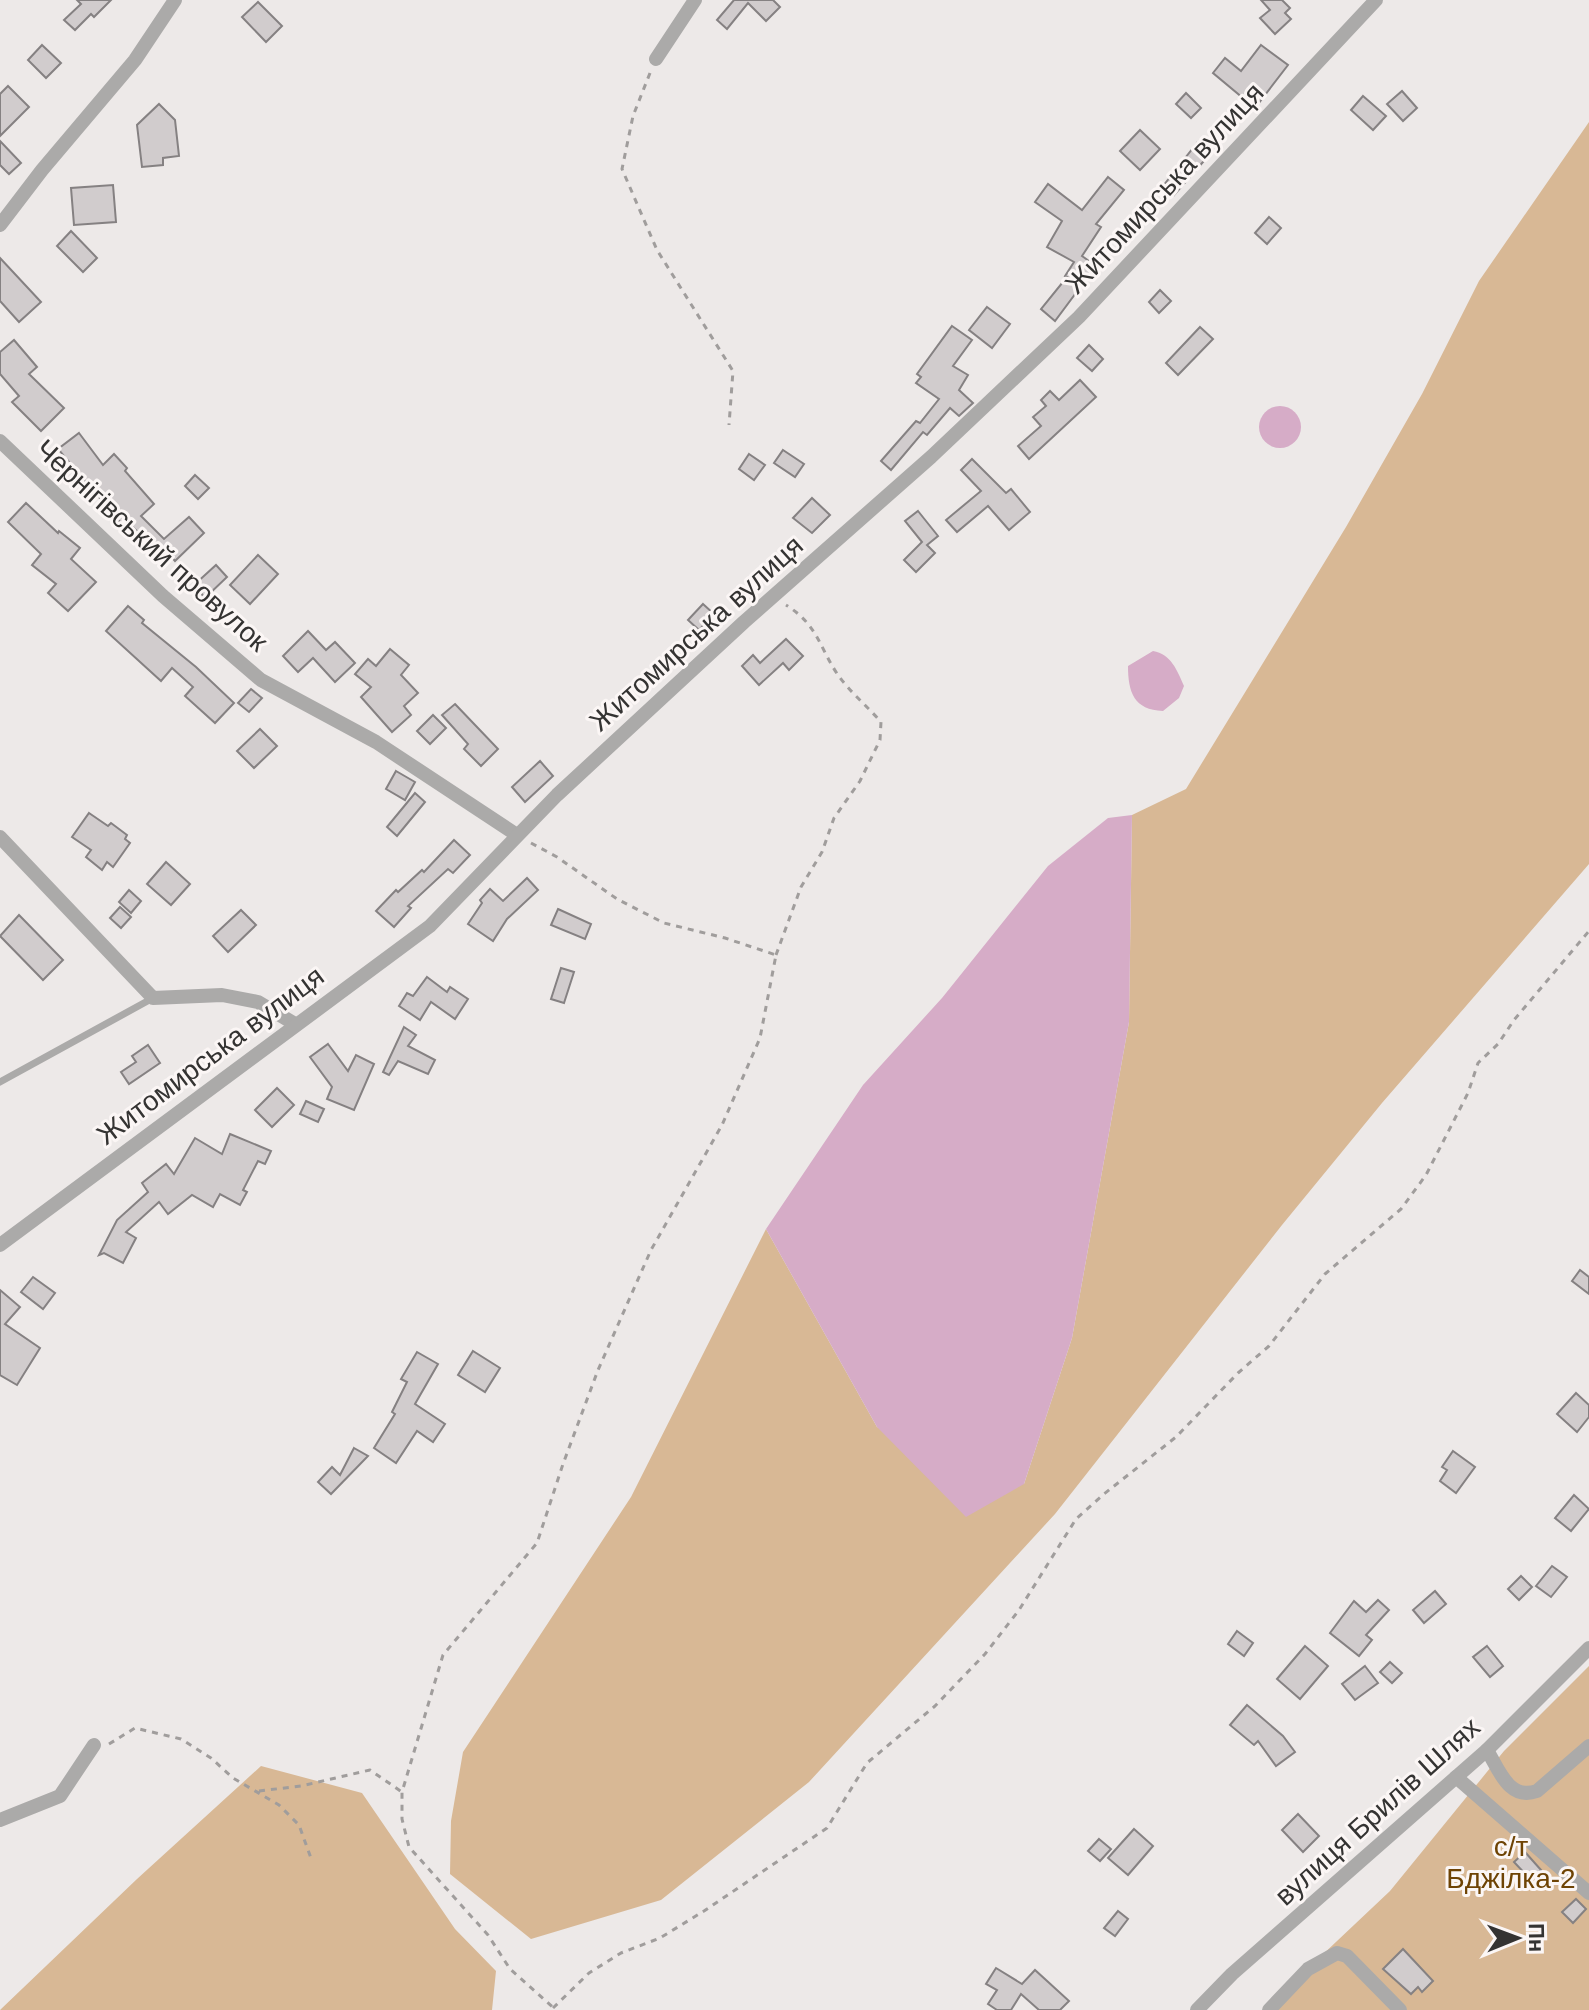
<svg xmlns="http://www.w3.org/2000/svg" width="1589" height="2010" font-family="Arial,sans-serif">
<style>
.green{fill:#d8b895}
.water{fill:#d6acc7}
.building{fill:#d1cccd;stroke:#858182;stroke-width:2}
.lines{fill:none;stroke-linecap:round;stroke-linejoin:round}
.path{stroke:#a09d9c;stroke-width:3;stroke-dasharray:6 6;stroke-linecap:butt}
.service{stroke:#abaaa9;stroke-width:7}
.minor{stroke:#abaaa9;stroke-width:14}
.labels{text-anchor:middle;stroke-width:6;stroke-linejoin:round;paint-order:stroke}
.street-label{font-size:28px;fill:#343332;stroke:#fbf6f5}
.park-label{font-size:28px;fill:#6e4304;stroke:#fbf6f5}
</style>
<rect width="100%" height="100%" fill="#ede9e8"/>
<g class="green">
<polygon points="1589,122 1589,864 1382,1103 1282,1225 1055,1514 809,1782 661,1900 531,1939 450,1874 451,1821 463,1752 631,1497 766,1229 877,1427 1024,1484 1072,1338 1129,1022 1132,815 1186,789 1346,527 1422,394 1479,281"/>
<polygon points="1589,1666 1589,2010 1264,2010 1390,1891 1504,1751"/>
<polygon points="261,1766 362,1793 455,1929 496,1971 492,2010 0,2010 137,1879"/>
</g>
<g class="water">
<circle cx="1280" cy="427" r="21"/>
<path d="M1153 651C1171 654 1177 670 1184 686L1179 698 1163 711C1134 710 1128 692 1128 666Z"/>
<polygon points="1132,815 1129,1022 1072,1338 1024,1484 966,1517 877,1427 766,1229 863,1085 942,998 1048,866 1108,818"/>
</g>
<g class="building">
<polygon points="77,0 111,0 94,17 91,14 75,30 64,20 81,4"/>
<polygon points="734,0 773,0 780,7 766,21 748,3 727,29 717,20"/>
<polygon points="1261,0 1282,0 1290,8 1285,13 1291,19 1275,34 1260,18 1270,10"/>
<polygon points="258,2 282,26 266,42 242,17"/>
<polygon points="42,45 61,63 46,78 28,60"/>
<polygon points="1261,45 1288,65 1255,108 1213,73 1225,58 1241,71"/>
<polygon points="8,86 29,107 0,136 0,94"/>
<polygon points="1402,91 1417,108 1403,121 1387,104"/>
<polygon points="1186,93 1201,108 1191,118 1176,104"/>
<polygon points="1363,96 1386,116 1373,130 1351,110"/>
<polygon points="159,104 175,120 179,156 163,158 163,165 142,167 137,125"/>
<polygon points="1140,130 1160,149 1140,170 1120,151"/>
<polygon points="0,141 21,163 9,174 0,165"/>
<polygon points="1197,143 1210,154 1174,195 1163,186"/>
<polygon points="1108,177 1124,190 1096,224 1101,227 1082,256 1096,266 1055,321 1041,309 1067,277 1065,276 1074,262 1047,247 1062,221 1035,202 1048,184 1082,210"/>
<polygon points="113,185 116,222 74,225 71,188"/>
<polygon points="1269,217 1281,228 1267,244 1255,233"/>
<polygon points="71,231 97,258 83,272 57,246"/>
<polygon points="0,258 41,302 19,322 0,301"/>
<polygon points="1160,290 1171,301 1159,313 1149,302"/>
<polygon points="987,307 1010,324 992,348 969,330"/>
<polygon points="952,326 972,340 953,366 968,375 959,390 973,403 959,416 950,408 927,435 923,432 891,470 881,461 916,421 920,423 939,399 916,383 921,377 917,374"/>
<polygon points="1200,327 1213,339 1178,375 1166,363"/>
<polygon points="14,340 37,367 29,374 64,408 41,431 12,402 19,396 0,374 0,352"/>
<polygon points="1089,345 1103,359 1092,371 1077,358"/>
<polygon points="1080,380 1096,397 1029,459 1018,446 1041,426 1033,417 1046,406 1041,400 1050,391 1059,400"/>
<polygon points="79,433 103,465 114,454 127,468 125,471 154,504 141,516 164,539 189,517 204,533 175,561 166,551 161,556 131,525 126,529 58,449"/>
<polygon points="783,450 804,464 795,477 774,463"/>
<polygon points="749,454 765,465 754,480 739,469"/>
<polygon points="972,459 1006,493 1011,489 1030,512 1009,530 988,506 957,532 946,520 981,491 961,470"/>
<polygon points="195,475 209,488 198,499 185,486"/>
<polygon points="812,498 830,515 812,533 793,518"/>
<polygon points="26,503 58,533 59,531 80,548 71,559 96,582 68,611 48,593 56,584 32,565 41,554 8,522"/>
<polygon points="918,511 938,536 927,545 935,553 916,572 904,560 922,542 905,521"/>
<polygon points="258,555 278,574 250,604 230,585"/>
<polygon points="216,565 227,577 205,598 194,585"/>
<polygon points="703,604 714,614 699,630 688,620"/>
<polygon points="128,606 144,620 142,623 196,667 234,703 215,723 185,696 193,687 172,668 161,681 106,631"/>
<polygon points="308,631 326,650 335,642 355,663 335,682 313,658 298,672 283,656"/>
<polygon points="786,639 803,656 789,670 783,663 759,685 742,666 753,655 760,663"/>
<polygon points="390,649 409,665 401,675 418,693 404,706 411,715 392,732 361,697 371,687 355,674 368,659 376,666"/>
<polygon points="251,689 262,698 249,712 238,703"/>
<polygon points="455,704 498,749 481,766 464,749 468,744 442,715"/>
<polygon points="433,715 446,728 430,744 417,731"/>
<polygon points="260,729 277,746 254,768 237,751"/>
<polygon points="540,761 553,776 525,802 512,787"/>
<polygon points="396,771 415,782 405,800 386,789"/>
<polygon points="415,793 425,802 397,836 387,827"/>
<polygon points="89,813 108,826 111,823 127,835 125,839 130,843 113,867 107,862 102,870 86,857 91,850 72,837"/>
<polygon points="454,840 470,855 453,873 448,869 408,906 411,908 394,927 376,911 396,890 398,892 422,870 424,872"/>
<polygon points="166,862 190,884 171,905 147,884"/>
<polygon points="527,878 538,890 507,919 493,941 468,924 482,903 480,900 490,889 503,901"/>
<polygon points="129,890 141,901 131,913 119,902"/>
<polygon points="120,907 131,917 121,928 110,918"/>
<polygon points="558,909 591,924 585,939 551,925"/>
<polygon points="241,910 256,925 228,952 213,936"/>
<polygon points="19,915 63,960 43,980 0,936"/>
<polygon points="561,968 574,972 564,1003 551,999"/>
<polygon points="427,977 447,992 450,987 468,999 455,1019 431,1002 420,1020 399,1006 407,993 413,996"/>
<polygon points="404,1027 416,1035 408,1046 435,1060 428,1074 398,1061 389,1075 383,1072"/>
<polygon points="328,1044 348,1071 356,1055 374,1064 354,1110 327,1099 332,1087 310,1057"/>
<polygon points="148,1045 160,1063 129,1084 121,1072 136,1062 132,1056"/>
<polygon points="277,1088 294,1105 272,1127 255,1110"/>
<polygon points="306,1101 324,1109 318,1122 300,1114"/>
<polygon points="230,1134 271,1151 265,1164 258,1161 243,1190 247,1192 240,1205 220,1194 213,1207 192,1195 168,1214 159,1202 126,1232 136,1238 123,1263 104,1253 99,1255 117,1220 148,1192 142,1183 166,1164 174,1174 195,1138 222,1154"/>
<polygon points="1580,1270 1589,1277 1589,1294 1572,1281"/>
<polygon points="33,1277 55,1293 43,1309 21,1292"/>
<polygon points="0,1290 20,1307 5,1324 40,1348 17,1385 0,1375"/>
<polygon points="473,1351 500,1368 485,1392 458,1375"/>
<polygon points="417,1352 438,1364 415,1404 445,1424 433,1442 417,1431 396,1463 374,1448 395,1414 392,1412 407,1382 401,1379"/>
<polygon points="1576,1393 1589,1405 1589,1417 1577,1432 1557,1414"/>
<polygon points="354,1448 368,1456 331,1494 318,1482 332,1467 340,1475"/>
<polygon points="1453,1451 1475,1467 1456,1493 1440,1481 1447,1470 1442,1467"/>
<polygon points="1574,1495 1589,1509 1571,1531 1555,1518"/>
<polygon points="1552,1566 1567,1577 1551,1597 1536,1586"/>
<polygon points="1521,1576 1532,1587 1519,1600 1508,1589"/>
<polygon points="1435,1591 1446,1604 1424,1623 1413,1610"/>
<polygon points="1378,1600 1389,1610 1366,1635 1372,1640 1359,1656 1330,1633 1354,1601 1366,1612"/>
<polygon points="1237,1631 1253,1643 1244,1656 1228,1644"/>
<polygon points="1305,1646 1328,1666 1300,1699 1277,1679"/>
<polygon points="1487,1646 1503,1666 1490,1677 1473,1657"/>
<polygon points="1390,1662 1402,1673 1392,1683 1380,1672"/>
<polygon points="1365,1666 1378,1683 1355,1700 1342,1684"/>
<polygon points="1247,1705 1283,1736 1295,1752 1276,1766 1258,1741 1254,1745 1230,1725"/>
<polygon points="1298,1814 1319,1836 1303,1852 1282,1830"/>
<polygon points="1134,1829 1153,1846 1128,1875 1108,1858"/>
<polygon points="1099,1839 1111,1849 1100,1861 1088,1851"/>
<polygon points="1525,1852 1541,1870 1531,1880 1514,1862"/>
<polygon points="1576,1899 1586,1909 1573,1923 1562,1912"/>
<polygon points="1118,1911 1128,1919 1115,1936 1104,1928"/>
<polygon points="1403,1949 1433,1981 1422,1992 1418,1987 1411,1994 1383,1969"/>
<polygon points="996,1968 1022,1984 1035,1970 1069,2001 1060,2010 1039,2010 1021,1994 1011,2010 997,2010 988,2004 997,1990 986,1984"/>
</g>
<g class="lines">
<g class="path">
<polyline points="650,73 633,116 622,169 657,250 733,371 729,425"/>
<polyline points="531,843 557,857 617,899 664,923 725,938 776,955 760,1038 722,1125 651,1250 598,1370 563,1464 537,1543 443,1655 402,1792 402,1819 409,1847 488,1935 510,1969 556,2010"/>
<path d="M776 955 801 887 822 852 834 818 860 781 880 740 881 722C868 707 850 692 838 675 819 647 818 625 786 605"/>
<polyline points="109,1744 135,1728 181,1739 211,1758 233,1778 279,1805 299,1825 312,1861"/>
<polyline points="259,1791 301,1786 370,1770 402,1792"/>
<polyline points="553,2008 589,1973 621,1953 660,1938 704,1911 827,1828 867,1763 935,1706 985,1654 1019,1610 1076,1519 1104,1494 1176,1437 1238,1373 1269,1346 1325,1274 1401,1209 1426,1175 1468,1093 1478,1063 1498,1044 1514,1020 1589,931"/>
</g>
<polyline class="service" points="0,1082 153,998"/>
<g class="minor">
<polyline points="656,59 695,0"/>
<polyline points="0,225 42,170 135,60 175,0"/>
<polyline points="0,441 163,596 261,680 376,742 517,835"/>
<polyline points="0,837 153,998 222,995 258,1002 295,1024"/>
<polyline points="0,1245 430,926 557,795 744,622 931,457 1079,317 1376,0"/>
<path d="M1487 1750C1499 1770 1509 1801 1537 1791L1589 1746"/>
<polyline points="1456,1777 1589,1893"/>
<polyline points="0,1820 60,1796 94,1745"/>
<polyline points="1197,2010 1232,1974 1487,1750 1589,1648"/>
<polyline points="1269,2010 1308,1969 1337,1953 1347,1956 1400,2010"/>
</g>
</g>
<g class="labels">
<g class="street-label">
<text transform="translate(1164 188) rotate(-47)" y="10">Житомирська вулиця</text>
<text transform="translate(152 545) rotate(42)" y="10">Чернігівський провулок</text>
<text transform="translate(696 633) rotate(-42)" y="10">Житомирська вулиця</text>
<text transform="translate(210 1055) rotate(-37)" y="10">Житомирська вулиця</text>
<text transform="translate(1377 1811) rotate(-42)" y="10">вулиця Брилів Шлях</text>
</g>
<g class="park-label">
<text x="1511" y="1856">с/т<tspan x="1511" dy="32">Бджілка-2</tspan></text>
</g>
</g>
<g transform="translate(1517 1938) rotate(89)" stroke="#fbf6f5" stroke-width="6" paint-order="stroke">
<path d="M0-6L14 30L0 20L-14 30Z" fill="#343332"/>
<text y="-12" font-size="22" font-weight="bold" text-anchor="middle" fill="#343332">Пн</text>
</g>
</svg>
